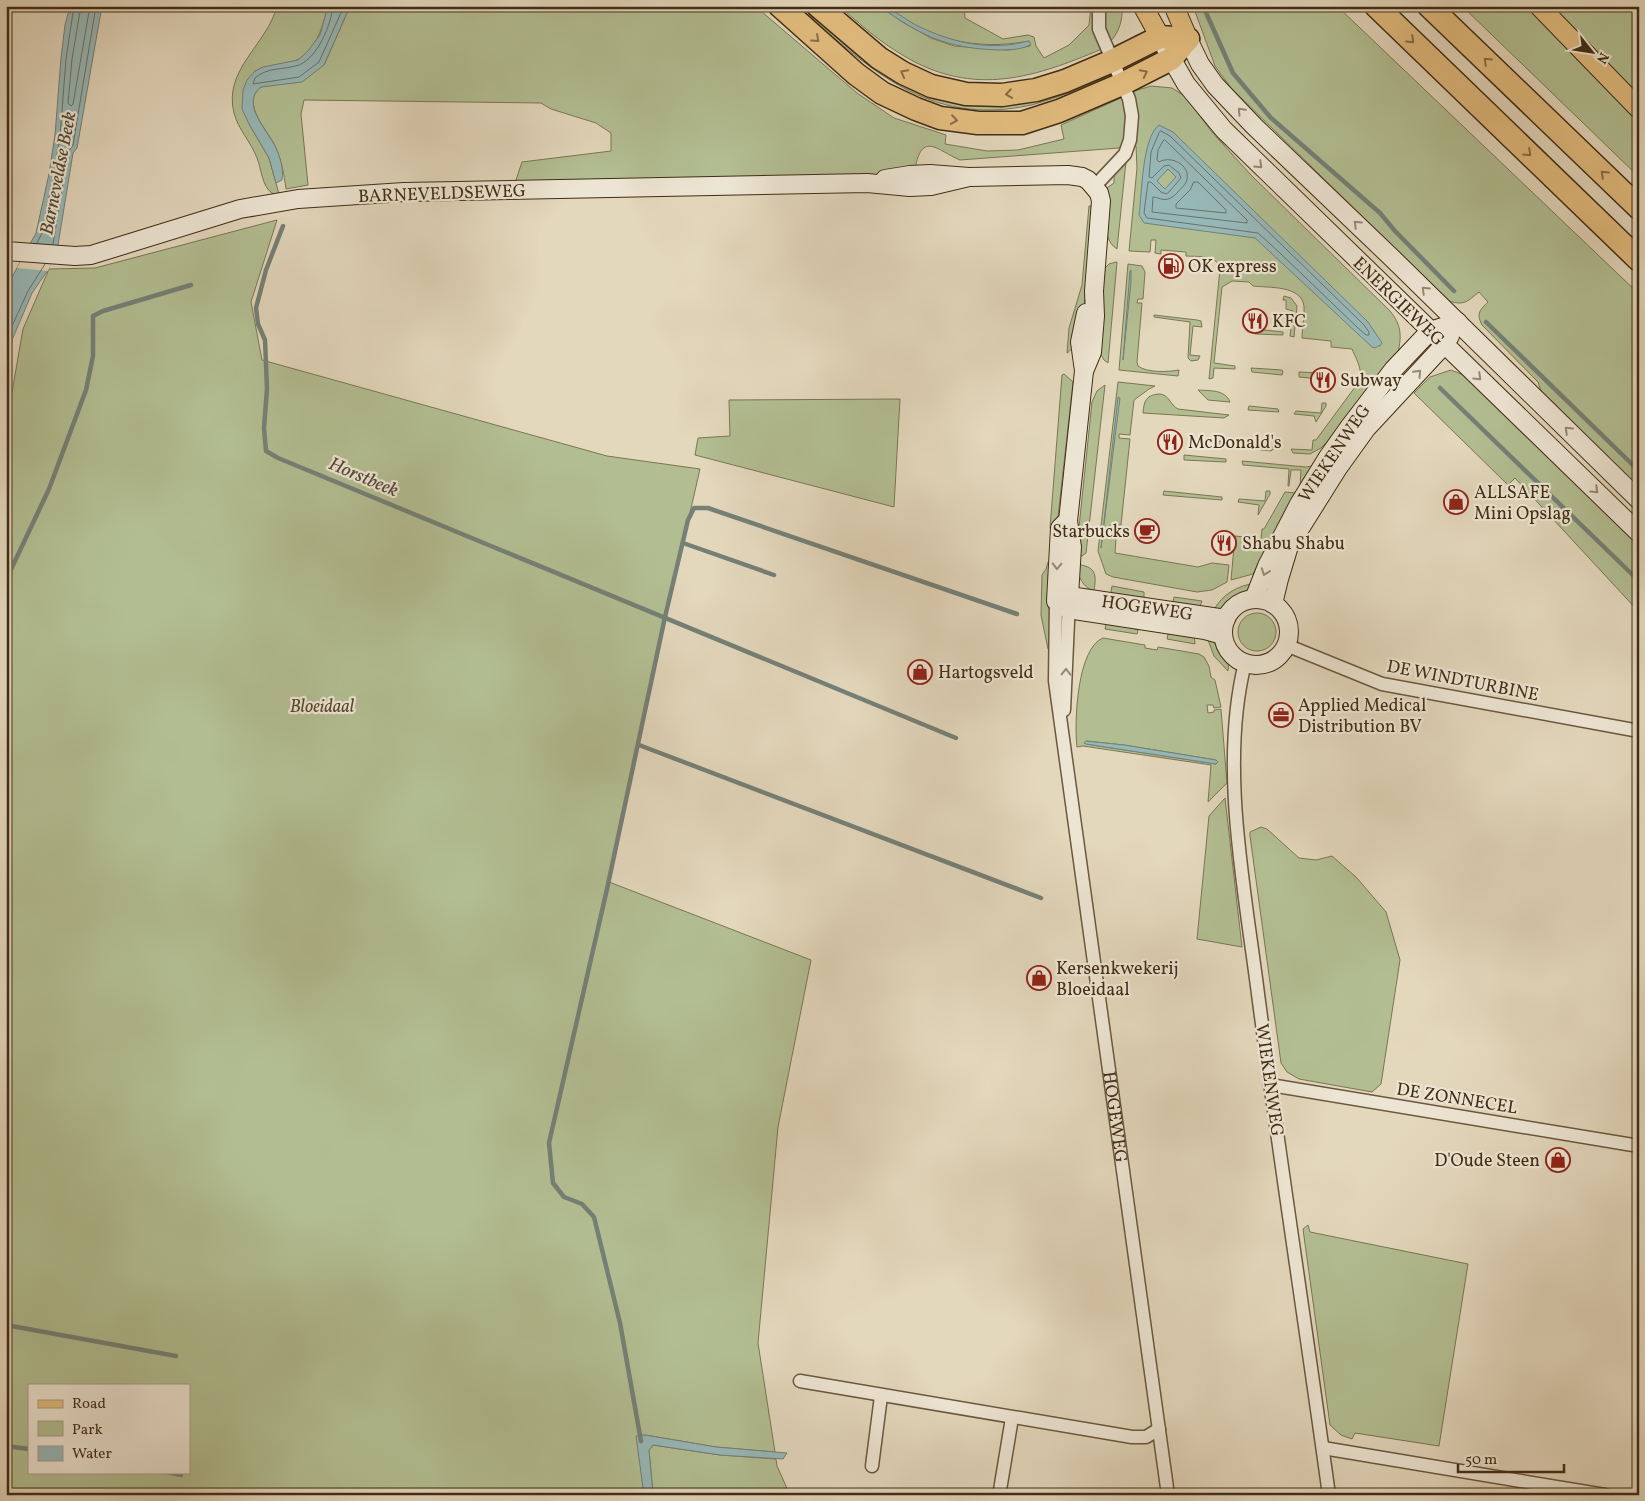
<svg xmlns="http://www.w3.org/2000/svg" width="1645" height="1501" font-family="Vollkorn,serif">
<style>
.green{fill:#b2be92;stroke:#7a7654;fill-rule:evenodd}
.water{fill:#97b8b8;stroke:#758077;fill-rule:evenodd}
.pier{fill:#e3d7bc}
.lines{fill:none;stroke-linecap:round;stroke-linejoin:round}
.shore{stroke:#6c7266;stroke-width:1}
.stream{stroke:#758077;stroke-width:4.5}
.street-casing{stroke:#6a583f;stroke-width:15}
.secondary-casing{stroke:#412d15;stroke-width:20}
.primary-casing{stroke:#412d15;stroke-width:21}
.highway-casing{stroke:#412d15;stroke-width:25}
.street{stroke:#ede5d3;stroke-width:12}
.secondary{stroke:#ede5d3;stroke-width:18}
.primary{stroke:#e2bc7e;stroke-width:19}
.highway{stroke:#e2bc7e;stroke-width:22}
.oneway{stroke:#896d44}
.oneway2{stroke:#978974}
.labels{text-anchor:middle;stroke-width:4.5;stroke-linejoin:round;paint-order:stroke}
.street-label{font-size:18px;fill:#412d15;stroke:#ede5d3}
.poi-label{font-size:18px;fill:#412d15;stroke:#ede5d3;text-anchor:start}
.park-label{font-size:18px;font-style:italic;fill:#584a2e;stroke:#ede5d3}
.water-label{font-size:19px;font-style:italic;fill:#524936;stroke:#ede5d3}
</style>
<rect width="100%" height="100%" fill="#e3d7bc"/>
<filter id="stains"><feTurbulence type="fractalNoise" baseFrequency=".004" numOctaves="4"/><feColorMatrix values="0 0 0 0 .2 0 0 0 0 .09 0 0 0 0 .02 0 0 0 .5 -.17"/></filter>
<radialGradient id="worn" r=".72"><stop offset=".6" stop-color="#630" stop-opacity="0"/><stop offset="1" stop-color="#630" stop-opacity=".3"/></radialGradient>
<g class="green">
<polygon points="102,6 267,6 265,10 100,10"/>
<path d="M277 6H328C323 25 317 50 297 60 285 66 268 68 255 71L249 124 269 158 279 194C277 194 274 194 272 193 262 187 261 167 257 158 251 142 238 129 234 113 223 69 267 45 277 6Z"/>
<path d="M350 6H755L857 93 894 118 946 135 945 144 987 151 1018 150 1064 139 1061 125 1123 97 1128 111 1123 143 1119 148 960 160C938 151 922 130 915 169L876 175 664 181 515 183 522 162 611 151V133L596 123 551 109 541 103 304 100 301 114 308 185 286 189C284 175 282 162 276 148 269 131 239 103 261 87L324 65Z"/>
<path d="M798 6H805L839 36 932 95 1111 69 1113 74C1086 85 1060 98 1031 105 929 128 868 68 798 6Z"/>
<path d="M839 6H879L904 23 931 38 954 46 1008 50 1030 46 1029 41C977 51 928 40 886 6H964L965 18 1003 39 1028 35 1034 37 1036 46 1044 58 1069 45 1089 25 1091 6H1095L1102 49C1029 80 968 98 896 51 875 38 858 22 839 6Z"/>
<path d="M1103 6H1122C1123 20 1119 33 1109 43L1103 27Z"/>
<path d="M1193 6H1337L1639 294V492L1541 391 1538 382 1482 325C1476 313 1480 310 1488 302L1479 292C1468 301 1464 306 1449 301L1231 88 1215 66Z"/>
<polygon points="1462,6 1529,6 1639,119 1639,177"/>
<polygon points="1550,6 1639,6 1639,98"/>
<path d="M1151 86 1172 88 1186 97 1211 131 1251 175 1390 311C1401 324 1402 336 1398 352L1347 421 1321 448 1310 454 1293 453 1291 449 1312 450 1313 440H1316L1358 383C1364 371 1357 361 1352 349L1331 347V341L1302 338C1302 328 1305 316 1304 306 1301 285 1269 288 1253 286L1249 282 1232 281 1222 287 1214 363 1235 366V369L1214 368 1213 378 1209 379 1220 269C1217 254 1198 257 1186 256V252L1161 250V254L1155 253 1156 240H1151L1150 252 1129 251 1137 168 1136 146H1133L1131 92Z"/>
<path d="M1126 162 1125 171 1117 249C1097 236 1113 207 1107 188L1114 183V173Z"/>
<path d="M1089 206H1092C1090 233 1088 341 1067 353L1069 328 1082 285Z"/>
<path d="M277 220 251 302 262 360 607 456 700 469 637 744 609 882 811 960 778 1127 758 1343 775 1452 716 1447 645 1435 637 1436 644 1495H6V411L10 404 23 329 49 269 95 268ZM29 1385H189V1472H29Z"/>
<polygon points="1116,262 1117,262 1108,363 1104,360 1099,351 1104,269 1109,264"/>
<path d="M1128 264 1142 266 1145 272 1143 299H1138L1137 303H1142L1137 362 1138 366C1147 373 1168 372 1179 370L1178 376 1119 370Z"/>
<polygon points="1284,296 1291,298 1297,306 1294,337 1290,336 1293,311 1286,309 1286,300 1283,300"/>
<polygon points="1154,315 1197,320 1201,321 1202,327 1193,326 1190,355 1200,356 1198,360 1191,361 1188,358 1190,322 1154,317"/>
<polygon points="1255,329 1283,332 1283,335 1255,334"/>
<polygon points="1251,368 1282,370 1283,372 1282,375 1252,372"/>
<polygon points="1451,370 1466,376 1639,545 1639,612 1515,478 1508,485 1414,393 1430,377"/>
<polygon points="1299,372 1319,373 1319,379 1299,377"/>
<polygon points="1064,374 1073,382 1057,526 1050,528 1062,375"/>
<polygon points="1118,382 1155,386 1149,389 1134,400 1130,435 1119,434 1119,438 1130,439 1121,525 1110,525 1109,537 1116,538 1115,553 1198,567 1212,563 1229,565 1227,582 1212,590 1197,592 1113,577 1106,574 1098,551"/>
<polygon points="1105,385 1086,553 1082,556 1076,556 1092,402 1097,391"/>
<path d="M1198 390C1209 391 1225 389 1230 402L1208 400Z"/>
<path d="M1159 394C1169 394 1170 405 1178 409L1229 415 1224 418 1143 413C1144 401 1146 395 1159 394Z"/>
<polygon points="900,399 894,507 695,455 698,438 730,436 729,400"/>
<polygon points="1322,403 1326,403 1326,406 1316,422 1314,416 1294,414 1296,411 1321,413"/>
<polygon points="1249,406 1278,409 1279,412 1248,410"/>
<polygon points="1197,439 1227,442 1228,446 1196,443"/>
<polygon points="1244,444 1276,447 1271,451 1247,448"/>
<polygon points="1184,455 1226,459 1226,462 1184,460"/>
<polygon points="1242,461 1306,467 1312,466 1300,487 1301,470 1291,470 1289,486 1288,486 1289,469 1243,465"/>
<polygon points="1164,491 1222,497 1222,500 1163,495"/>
<polygon points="1266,491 1270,491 1270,494 1258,515 1259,505 1238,502 1239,499 1265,501"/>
<polygon points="1285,492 1297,493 1253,574 1231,580 1235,536 1261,539 1262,529 1264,529"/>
<polygon points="1051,560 1049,649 1048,649 1041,615 1042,575 1046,569 1048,562"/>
<path d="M1076 564C1095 567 1097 572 1094 591 1082 587 1078 576 1076 564Z"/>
<path d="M1256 583C1248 593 1226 611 1213 611 1223 594 1236 586 1256 583Z"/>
<polygon points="1112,586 1144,592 1144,597 1110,598"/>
<polygon points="1174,597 1202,601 1198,611 1173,602"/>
<circle cx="1257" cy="632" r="19"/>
<polygon points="1107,619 1138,630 1137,634 1105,629"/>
<polygon points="1192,632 1194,633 1195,644 1167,639 1168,634"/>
<path d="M1103 638 1145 645V648L1157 650 1158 647 1199 654 1204 657 1209 666 1211 677 1215 680 1221 707 1214 708 1213 705H1207L1208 713 1214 712V710L1221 709 1227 783 1208 802 1211 765 1083 746 1077 747C1074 723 1077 648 1103 638ZM1086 741 1124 745 1216 760V764L1086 744Z"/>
<path d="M1208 640 1218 642C1224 650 1230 661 1228 671L1214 656Z"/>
<polygon points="1225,798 1242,947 1197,939 1209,816"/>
<polygon points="1261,827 1267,829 1299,858 1316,860 1332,856 1357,878 1386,912 1400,960 1381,1084 1372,1092 1299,1079 1287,1072 1281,1063 1250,836 1250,832"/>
<polygon points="1308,1225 1310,1232 1468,1264 1439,1446 1355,1433 1352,1439 1341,1435 1330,1425 1303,1229"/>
<polygon points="653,1445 720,1455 776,1459 777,1466 790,1495 653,1495 649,1450"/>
</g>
<g class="water">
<polygon points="70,6 102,6 77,148 73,153 58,245 48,270 32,293 12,340 11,357 6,386 6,288 36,233 49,174 55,135 61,58 65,25"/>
<path d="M328 6H350L324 65 302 82 261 87C240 103 267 130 275 146 280 157 284 168 282 180L276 183 269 158 249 124 242 109 243 90 247 80 255 71 263 67 298 60 307 52 320 35Z"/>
<path d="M879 6C889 6 906 20 916 25 944 39 975 48 1006 45 1014 45 1022 42 1029 41L1031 44C1023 50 1008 50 998 50 945 48 922 36 879 6Z"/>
<path d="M1159 125 1173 132 1368 322 1382 343 1380 346H1378L1375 348 1372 347 1255 238 1144 223 1139 215C1142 193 1142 138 1159 125ZM1168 169 1176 177 1165 189 1157 181Z"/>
<polygon points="1131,270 1131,282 1123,360 1130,271"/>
<polygon points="1118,397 1120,398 1101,548"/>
<polygon points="1086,741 1124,745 1216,760 1218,762 1216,764 1086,744 1084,743"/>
<polygon points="645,1435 716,1447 787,1453 783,1459 720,1455 653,1445 649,1450 653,1495 644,1495 636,1436"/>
</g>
<polygon class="pier" points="30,244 58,247 48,271 17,268"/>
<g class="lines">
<g class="shore">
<polyline points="81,6 72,59 68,103 71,106 73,104 90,6"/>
<path d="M333 6C331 25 318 57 299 65 284 70 267 67 255 78L253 84 299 77 319 62 344 6"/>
<polygon points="1161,131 1170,136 1364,325 1369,332 1369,335 1366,335 1359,329 1280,253 1258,233 1147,218 1144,213 1148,182 1151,182 1161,192 1166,194 1169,192 1181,178 1179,173 1169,165 1164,166 1152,178 1149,177 1151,152 1159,133"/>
<path d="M1165 140 1247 220V223L1152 212 1153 197C1158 197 1162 201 1168 199 1172 198 1175 195 1178 192 1181 188 1186 185 1187 179 1190 165 1171 155 1159 162L1157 160 1158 150 1163 141Z"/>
<polygon points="1194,182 1198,182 1226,210 1226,213 1176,208 1176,204 1190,190"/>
<polyline points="37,243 41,235 54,174 60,136 66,59 74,6"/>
<polyline points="53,244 68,152 73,145 96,6"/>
<polyline points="6,351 7,337 28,291 45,264"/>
</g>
<g class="stream">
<polyline points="1203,6 1233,73 1271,118 1380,213 1395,231 1454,291"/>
<polyline points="283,226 266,270 256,308 258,324 265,340 267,389 264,428 266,451 278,458 956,738"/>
<polyline points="1486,322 1639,471"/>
<polyline points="1440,388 1639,581"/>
<polyline points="683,543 774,575"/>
<polyline points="6,580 49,489 86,390 93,356 93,316 103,311 191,285"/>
<polyline points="639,745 1041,898"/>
<polyline points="6,1325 176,1356"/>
<polyline points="641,1441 620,1323 594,1217 582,1204 564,1197 553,1183 549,1143 607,889 665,617 688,520 694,508 708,508 1017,614"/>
<polyline points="6,1446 29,1449"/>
<polyline points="167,1472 181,1475"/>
</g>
<defs>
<g id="street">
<polyline points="1095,186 1125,154 1130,140 1132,116 1129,99 1099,29 1099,6"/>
<path id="s1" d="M1056 601 1055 681 1168 1495"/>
<polyline points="1286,645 1382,684 1639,731"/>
<path d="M1245 663C1219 766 1245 890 1258 994 1280 1161 1306 1328 1329 1495"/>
<polyline points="1064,710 1069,600"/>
<polyline points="1270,1085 1639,1146"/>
<polyline points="800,1381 1132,1437 1146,1437 1159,1429"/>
<polyline points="1323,1448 1605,1495"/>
<polyline points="872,1466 881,1396"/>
<polyline points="1000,1490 1012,1418"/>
</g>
<g id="secondary">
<polyline points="1188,39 1200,64 1215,85 1254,126 1392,258 1639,500"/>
<polyline points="1166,49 1186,84 1224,130 1639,533"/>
<polyline points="885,179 910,175 930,174 969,177 1068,175 1082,177 1088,180 1099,193 1101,201 1094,291 1095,316 1092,352 1084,371"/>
<polyline points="6,251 75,256 91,255 240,209 298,199 404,192 867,183 910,187 931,186 969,177"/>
<polyline points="1065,523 1060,528 1056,601 1068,609 1205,630 1223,635"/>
<polyline points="1069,596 1072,547 1068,521 1084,371 1080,342 1086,313"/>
<circle cx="1256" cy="632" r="33"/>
<polyline points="1254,599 1267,566 1299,504 1328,457 1350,426 1393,370 1430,331 1458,322"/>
<path id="s2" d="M1059 600 1069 596 1226 619"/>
<polyline points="1273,604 1279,579 1289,546 1338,468 1366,429 1444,345 1450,336"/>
</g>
<g id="primary">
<polyline points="1143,6 1160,37"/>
<polyline points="1174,6 1188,39"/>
<polyline points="1539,6 1639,109"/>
</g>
<g id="highway">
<polyline points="780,6 856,74 882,93 916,109 940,118 978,123 1022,123 1059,111 1122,84 1171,59 1188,39"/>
<polyline points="818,6 879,58 903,73 931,86 966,94 1002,95 1036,90 1065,81 1112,61 1160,37 1188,39"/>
<polyline points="1376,6 1639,260"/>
<polyline points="1429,6 1639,208"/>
</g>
</defs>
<use href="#street" class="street-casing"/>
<use href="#secondary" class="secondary-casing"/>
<use href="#primary" class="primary-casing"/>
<use href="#highway" class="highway-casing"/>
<use href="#street" class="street"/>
<use href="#secondary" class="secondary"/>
<use href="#primary" class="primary"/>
<use href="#highway" class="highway"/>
</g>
<defs><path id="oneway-chevron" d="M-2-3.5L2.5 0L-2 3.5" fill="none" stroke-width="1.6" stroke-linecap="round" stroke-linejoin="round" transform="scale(1.25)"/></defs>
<g class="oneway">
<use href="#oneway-chevron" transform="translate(816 39) rotate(42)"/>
<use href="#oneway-chevron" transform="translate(1411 40) rotate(44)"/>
<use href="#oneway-chevron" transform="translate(1487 61) rotate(-136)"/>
<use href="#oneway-chevron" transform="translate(904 73) rotate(-152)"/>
<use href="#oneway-chevron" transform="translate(1144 73) rotate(-27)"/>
<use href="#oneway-chevron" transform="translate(1009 94) rotate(172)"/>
<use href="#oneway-chevron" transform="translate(954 120) rotate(8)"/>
<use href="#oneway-chevron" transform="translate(1528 153) rotate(44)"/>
<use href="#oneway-chevron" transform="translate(1604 174) rotate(-136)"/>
</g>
<g class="oneway2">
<use href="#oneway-chevron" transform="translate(1241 111) rotate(-133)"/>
<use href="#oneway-chevron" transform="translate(1259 165) rotate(44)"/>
<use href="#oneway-chevron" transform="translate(1357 224) rotate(-136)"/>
<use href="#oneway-chevron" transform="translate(1425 290) rotate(-136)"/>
<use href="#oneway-chevron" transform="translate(1418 373) rotate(-47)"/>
<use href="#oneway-chevron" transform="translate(1478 377) rotate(44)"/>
<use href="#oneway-chevron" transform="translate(1568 430) rotate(-136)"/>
<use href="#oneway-chevron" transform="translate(1595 490) rotate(44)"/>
<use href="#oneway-chevron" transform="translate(1057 566) rotate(92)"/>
<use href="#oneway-chevron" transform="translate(1265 572) rotate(110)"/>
<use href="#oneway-chevron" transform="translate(1066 672) rotate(-89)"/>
</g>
<defs>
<symbol id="fuel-ring" viewBox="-11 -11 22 22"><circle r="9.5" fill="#ede5d3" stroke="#8f2418" stroke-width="1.5"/><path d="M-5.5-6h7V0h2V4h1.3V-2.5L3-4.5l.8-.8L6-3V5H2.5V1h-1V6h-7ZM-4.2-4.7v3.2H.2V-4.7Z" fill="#8f2418"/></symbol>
<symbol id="restaurant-ring" viewBox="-11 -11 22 22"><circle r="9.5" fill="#ede5d3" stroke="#8f2418" stroke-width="1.5"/><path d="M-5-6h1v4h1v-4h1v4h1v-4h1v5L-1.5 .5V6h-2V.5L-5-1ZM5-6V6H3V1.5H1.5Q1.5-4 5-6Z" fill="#8f2418"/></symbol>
<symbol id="shop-ring" viewBox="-11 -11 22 22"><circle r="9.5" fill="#ede5d3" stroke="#8f2418" stroke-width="1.5"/><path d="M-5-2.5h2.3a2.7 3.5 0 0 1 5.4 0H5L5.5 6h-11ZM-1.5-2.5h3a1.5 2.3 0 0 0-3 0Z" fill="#8f2418"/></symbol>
<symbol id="cafe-ring" viewBox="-11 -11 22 22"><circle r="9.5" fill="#ede5d3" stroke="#8f2418" stroke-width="1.5"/><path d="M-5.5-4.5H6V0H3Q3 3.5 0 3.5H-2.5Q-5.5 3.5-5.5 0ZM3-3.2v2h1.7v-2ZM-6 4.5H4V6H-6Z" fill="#8f2418"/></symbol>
<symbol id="office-ring" viewBox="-11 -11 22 22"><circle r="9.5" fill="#ede5d3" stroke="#8f2418" stroke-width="1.5"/><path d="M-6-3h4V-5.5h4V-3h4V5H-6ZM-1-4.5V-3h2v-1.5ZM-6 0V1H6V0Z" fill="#8f2418"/></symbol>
</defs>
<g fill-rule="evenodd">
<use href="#fuel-ring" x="1157" y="252" width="28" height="28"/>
<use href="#restaurant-ring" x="1241" y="307" width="28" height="28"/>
<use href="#restaurant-ring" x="1309" y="366" width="28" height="28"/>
<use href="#restaurant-ring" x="1156" y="428" width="28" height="28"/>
<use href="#shop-ring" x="1442" y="488" width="28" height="28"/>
<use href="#cafe-ring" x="1133" y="517" width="28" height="28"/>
<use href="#restaurant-ring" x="1210" y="529" width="28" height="28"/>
<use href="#shop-ring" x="906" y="658" width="28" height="28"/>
<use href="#office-ring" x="1267" y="701" width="28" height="28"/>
<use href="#shop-ring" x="1025" y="964" width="28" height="28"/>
<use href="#shop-ring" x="1544" y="1146" width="28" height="28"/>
</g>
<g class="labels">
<g class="street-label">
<text transform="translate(442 193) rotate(-2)" y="6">BARNEVELDSEWEG</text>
<text transform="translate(1399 301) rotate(44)" y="6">ENERGIEWEG</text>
<text transform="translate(1334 453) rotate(-56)" y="6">WIEKENWEG</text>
<text dy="6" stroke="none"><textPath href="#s2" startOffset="90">HOGEWEG</textPath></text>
<text transform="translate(1463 680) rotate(11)" y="6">DE WINDTURBINE</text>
<text transform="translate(1270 1080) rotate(82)" y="6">WIEKENWEG</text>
<text transform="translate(1457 1098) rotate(9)" y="6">DE ZONNECEL</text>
<text dy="6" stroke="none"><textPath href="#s1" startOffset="520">HOGEWEG</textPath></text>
</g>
<g class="poi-label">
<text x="1188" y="272">OK express</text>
<text x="1272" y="327">KFC</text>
<text x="1340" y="386">Subway</text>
<text x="1188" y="448">McDonald's</text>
<text x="1474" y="498">ALLSAFE<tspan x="1474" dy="21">Mini Opslag</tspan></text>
<text x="1130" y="537" text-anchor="end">Starbucks</text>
<text x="1242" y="549">Shabu Shabu</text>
<text x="938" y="678">Hartogsveld</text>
<text x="1298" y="711">Applied Medical<tspan x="1298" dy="21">Distribution BV</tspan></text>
<text x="1056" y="974">Kersenkwekerij<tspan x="1056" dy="21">Bloeidaal</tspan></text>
<text x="1540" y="1166" text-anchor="end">D'Oude Steen</text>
</g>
<g class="park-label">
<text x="322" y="712">Bloeidaal</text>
</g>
<g class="water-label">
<text transform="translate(57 173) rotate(-79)" y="7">Barneveldse Beek</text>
<text transform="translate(364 476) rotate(23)" y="7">Horstbeek</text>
</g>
</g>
<rect width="1645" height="1501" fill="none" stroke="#e3d7bc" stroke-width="25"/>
<rect x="8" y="8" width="1630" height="1486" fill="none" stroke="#412d15" stroke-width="2.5"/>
<rect x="12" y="12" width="1620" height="1476" fill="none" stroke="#412d15"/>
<rect x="28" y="1384" width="162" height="90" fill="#ede5d3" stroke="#a89b87"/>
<rect x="38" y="1400" width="25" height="8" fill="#e2bc7e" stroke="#a89b87"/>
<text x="72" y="1408" font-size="15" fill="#412d15">Road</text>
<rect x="38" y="1421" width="25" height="15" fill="#b2be92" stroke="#a89b87"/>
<text x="72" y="1434" font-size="15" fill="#412d15">Park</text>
<rect x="38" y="1446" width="25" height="15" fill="#97b8b8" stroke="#a89b87"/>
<text x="72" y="1458" font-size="15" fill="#412d15">Water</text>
<g transform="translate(1592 52) rotate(120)" stroke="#ede5d3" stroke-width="4" paint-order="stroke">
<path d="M0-4L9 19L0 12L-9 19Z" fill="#412d15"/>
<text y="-8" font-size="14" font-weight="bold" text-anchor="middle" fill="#412d15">N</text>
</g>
<path d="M1458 1464v8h106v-8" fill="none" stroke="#412d15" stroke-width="2.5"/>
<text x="1465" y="1464" font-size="15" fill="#412d15" stroke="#ede5d3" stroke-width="4" paint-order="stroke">50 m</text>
<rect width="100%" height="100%" filter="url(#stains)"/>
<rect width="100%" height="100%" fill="url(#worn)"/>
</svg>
